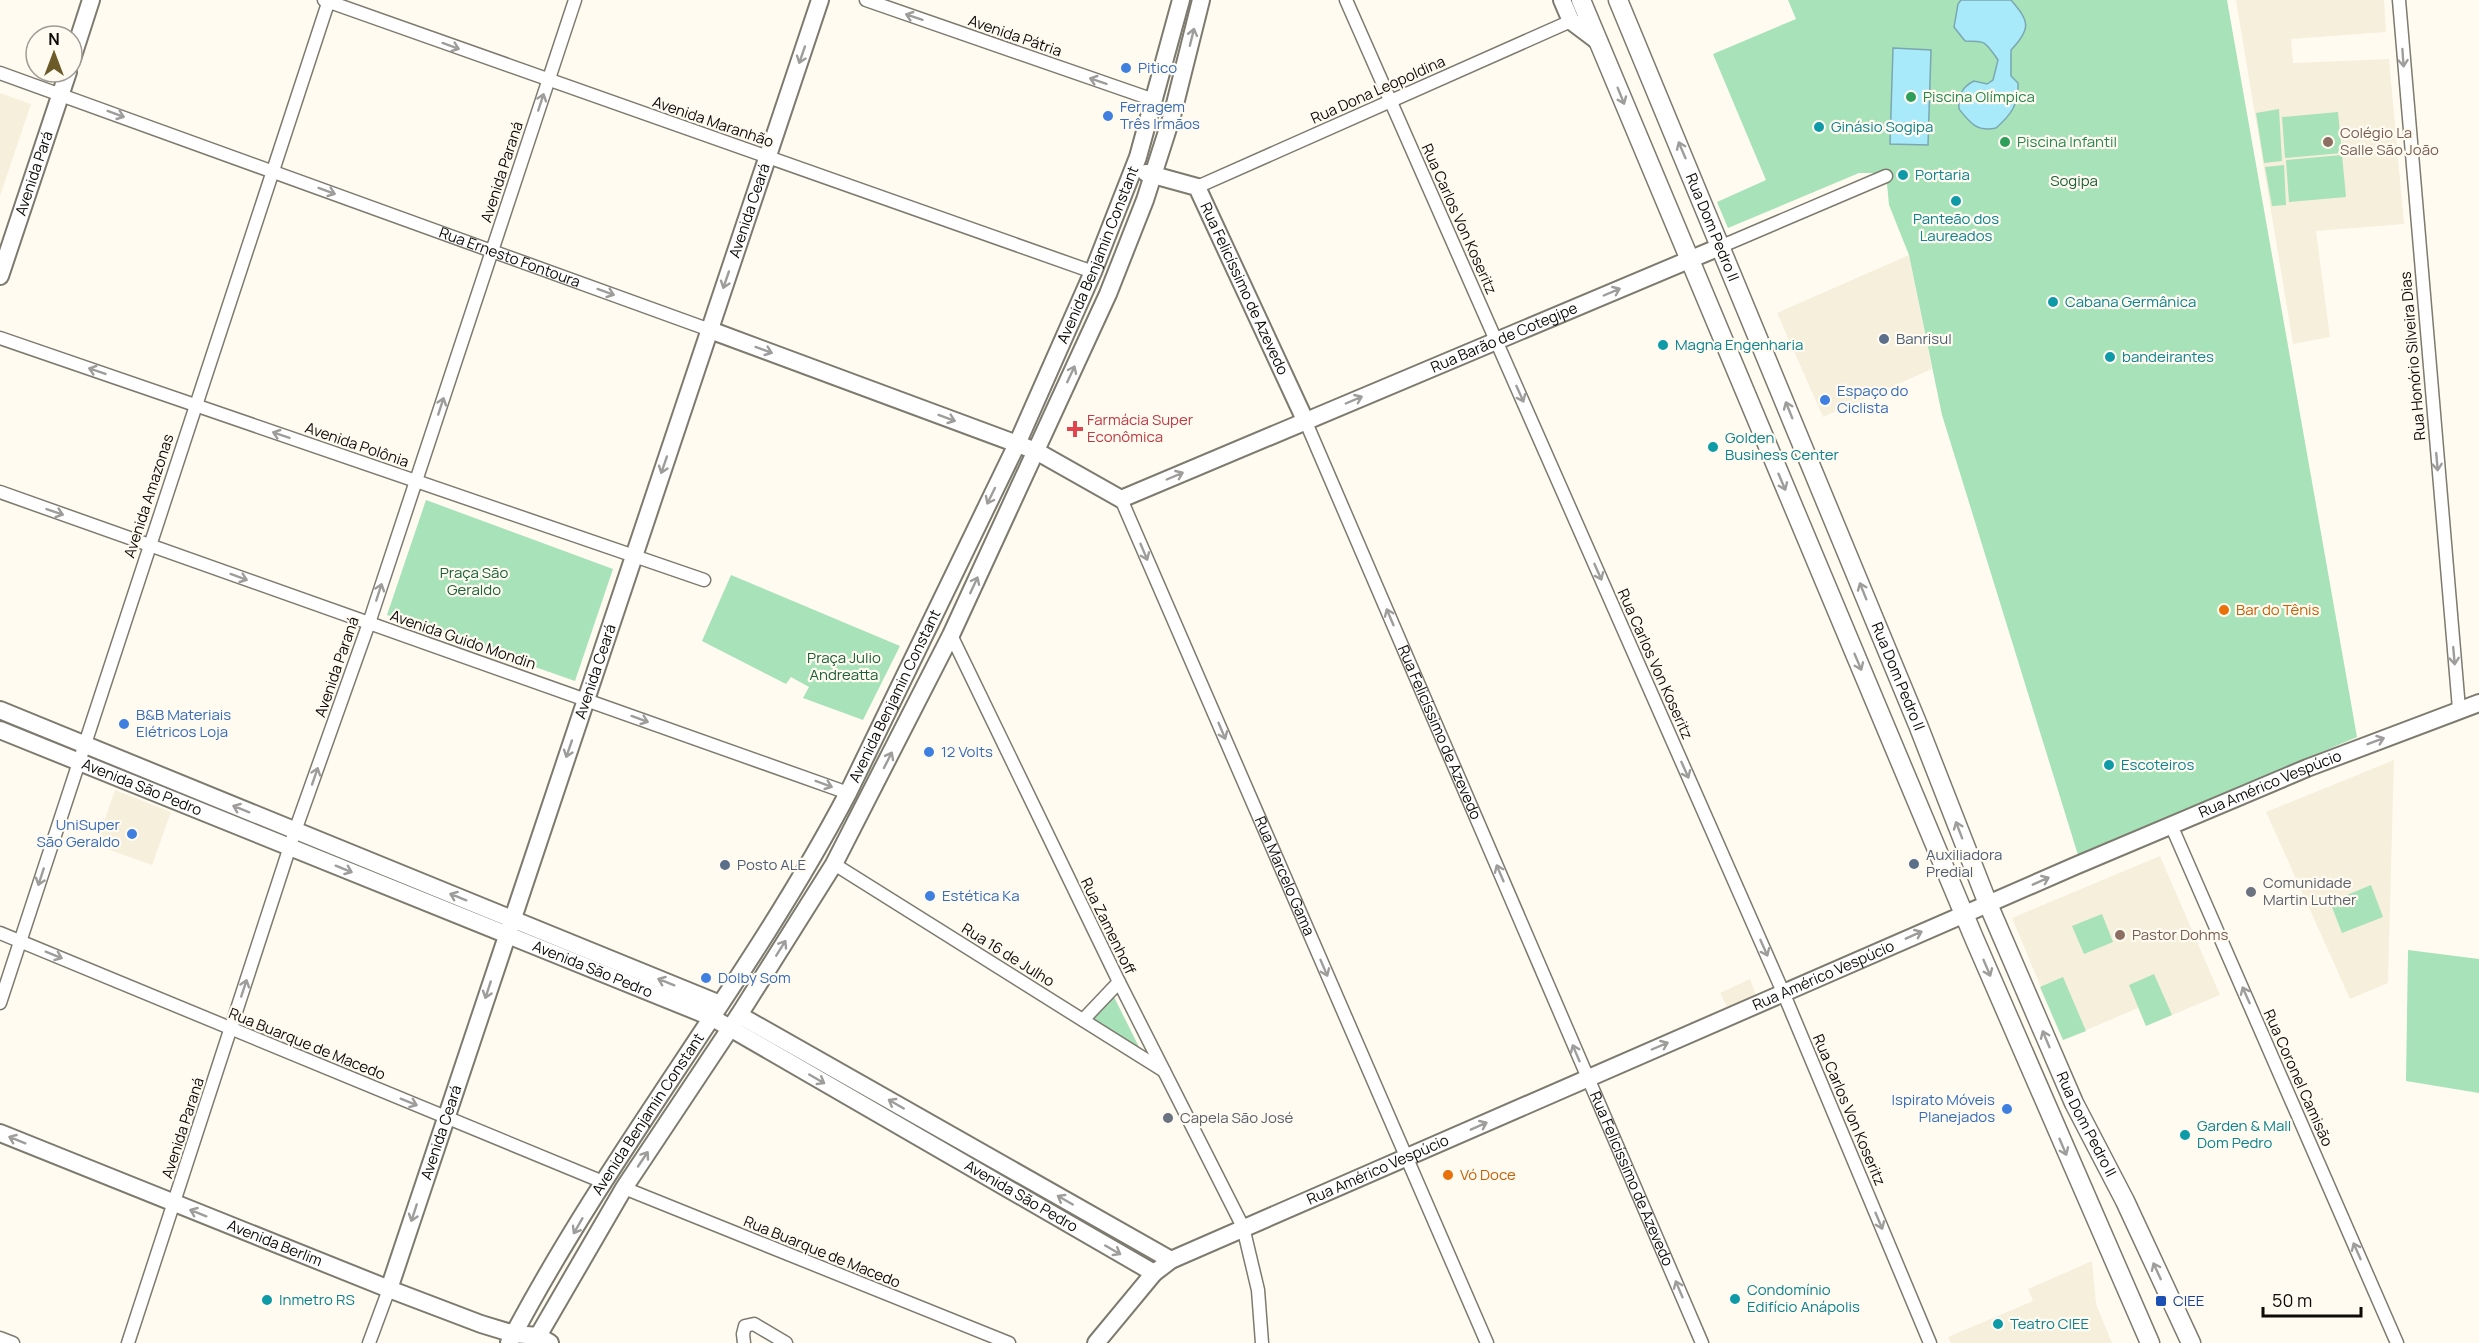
<svg xmlns="http://www.w3.org/2000/svg" width="2479" height="1343" font-family="Manrope,sans-serif">
<style>
.built{fill:#f6efdc}
.green{fill:#a7e2b9}
.water{fill:#a9eafa;stroke:#7aa7b1;stroke-width:1.5}
.lines{fill:none;stroke-linecap:round;stroke-linejoin:round}
.street-casing{stroke:#7d7a6f;stroke-width:15}
.secondary-casing{stroke:#7d7a6f;stroke-width:20}
.primary-casing{stroke:#7d7a6f;stroke-width:21}
.street{stroke:#fff;stroke-width:12}
.secondary{stroke:#fff;stroke-width:16}
.primary{stroke:#fff;stroke-width:18}
.oneway{stroke:#9e9d9c}
.shop-dot{fill:#3f7fe0;stroke:#fffbf1;stroke-width:2}
.leisure-dot{fill:#2e9e5b;stroke:#fffbf1;stroke-width:2}
.culture-dot{fill:#0f9aa8;stroke:#fffbf1;stroke-width:2}
.education-dot{fill:#8d6e63;stroke:#fffbf1;stroke-width:2}
.service-dot{fill:#5c6f8a;stroke:#fffbf1;stroke-width:2}
.health-dot{fill:#e0444e;stroke:#fffbf1;stroke-width:2}
.food-dot{fill:#e8710a;stroke:#fffbf1;stroke-width:2}
.worship-dot{fill:#6b7280;stroke:#fffbf1;stroke-width:2}
.transit-dot{fill:#1a4fb4;stroke:#fffbf1;stroke-width:2}
.labels{text-anchor:middle;stroke-width:4.5;stroke-linejoin:round;paint-order:stroke}
.street-label{font-size:15px;fill:#0d0b08;stroke:#fffbf1}
.shop-label{font-size:15px;fill:#366cbe;stroke:#fffbf1;text-anchor:start}
.leisure-label{font-size:15px;fill:#27864d;stroke:#fffbf1;text-anchor:start}
.culture-label{font-size:15px;fill:#0d838f;stroke:#fffbf1;text-anchor:start}
.education-label{font-size:15px;fill:#785e54;stroke:#fffbf1;text-anchor:start}
.park-label{font-size:15px;fill:#1c6039;stroke:#fffbf1}
.service-label{font-size:15px;fill:#4e5e75;stroke:#fffbf1;text-anchor:start}
.health-label{font-size:15px;fill:#be3a42;stroke:#fffbf1;text-anchor:start}
.food-label{font-size:15px;fill:#c56008;stroke:#fffbf1;text-anchor:start}
.worship-label{font-size:15px;fill:#5b616d;stroke:#fffbf1;text-anchor:start}
.transit-label{font-size:15px;fill:#164399;stroke:#fffbf1;text-anchor:start}
</style>
<rect width="100%" height="100%" fill="#fffbf1"/>
<g class="built">
<polygon points="2236,0 2384,0 2386,32 2291,39 2293,63 2389,59 2404,224 2316,231 2330,337 2293,344"/>
<polygon points="0,93 31,104 0,196"/>
<polygon points="1909,255 1932,369 1823,417 1777,313"/>
<polygon points="2394,760 2388,983 2350,999 2266,812"/>
<polygon points="115,790 171,812 152,865 96,845"/>
<polygon points="2160,856 2220,995 2146,1026 2138,1008 2063,1040 2012,918"/>
<polygon points="1750,979 1756,995 1727,1007 1720,993"/>
<polygon points="2092,1261 2096,1304 2112,1343 1951,1343 1948,1337 2033,1301 2028,1289"/>
</g>
<g class="green">
<polygon points="1788,0 2227,0 2357,737 2078,855 1942,415 1909,255 1889,205 1886,173 1859,173 1728,228 1717,202 1766,180 1713,54 1796,19"/>
<polygon points="2279,109 2282,161 2264,163 2256,113"/>
<polygon points="2338,112 2342,153 2285,158 2282,117"/>
<polygon points="2342,155 2346,197 2289,202 2286,160"/>
<polygon points="2284,165 2286,205 2272,206 2265,167"/>
<polygon points="426,500 613,569 575,681 387,615"/>
<polygon points="731,575 900,646 863,720 803,698 809,687 791,677 786,684 702,641"/>
<polygon points="2371,885 2383,917 2342,933 2330,902"/>
<polygon points="2102,914 2113,942 2084,954 2072,926"/>
<polygon points="2408,950 2479,959 2479,1093 2406,1081"/>
<polygon points="2154,974 2172,1015 2146,1026 2129,985"/>
<polygon points="2063,977 2086,1031 2063,1040 2040,987"/>
<polygon points="1114,997 1141,1051 1092,1020"/>
</g>
<g class="water">
<path d="M1961 0H2011C2029 21 2032 28 2011 50V76L2018 83C2019 104 2011 115 1996 128 1977 132 1970 123 1959 109 1958 95 1962 87 1974 81L1987 84 1993 80 1998 60C1985 41 1986 41 1965 41L1954 27 1958 4Z"/>
<polygon points="1893,48 1931,50 1928,145 1890,144"/>
</g>
<g class="lines">
<defs>
<g id="street">
<polyline points="324,0 1093,272"/>
<polyline points="866,0 1154,100"/>
<polyline points="1346,0 1783,992 1930,1343"/>
<polyline points="2399,0 2459,709"/>
<path id="s1" d="M0 73 710 330"/>
<polyline points="1197,187 1571,21"/>
<polyline points="1722,246 1886,176"/>
<polyline points="0,338 704,580"/>
<path id="s2" d="M1305 420 1702 1343"/>
<polyline points="0,492 848,793"/>
<path id="s3" d="M1121 499 1487 1343"/>
<polyline points="951,635 1119,982 1243,1227 1258,1290 1262,1343"/>
<polyline points="2171,825 2397,1343"/>
<polyline points="834,864 1164,1071"/>
<polyline points="0,933 603,1182"/>
<polyline points="0,1003 329,0"/>
<polyline points="1083,1020 1119,982"/>
<polyline points="624,1188 1009,1343"/>
<polyline points="0,1338 13,1343"/>
<polyline points="128,1343 295,831 369,623 575,0"/>
<polyline points="369,1343 389,1289"/>
<polyline points="744,1343 743,1334 745,1326 754,1324 786,1343"/>
</g>
<g id="secondary">
<polyline points="1562,0 1571,21 1599,42"/>
<polyline points="72,59 91,0"/>
<path id="s4" d="M1146 173 1197 187 1305 420"/>
<path id="s5" d="M0 276 68 72"/>
<path id="s6" d="M710 330 1036 451 1121 499 1722 246"/>
<polyline points="0,710 720,1004"/>
<path id="s7" d="M0 730 711 1017 1154 1273"/>
<polyline points="739,1015 1171,1260"/>
<path id="s8" d="M0 1133 389 1289 481 1324 514 1334 538 1336 550 1343"/>
<path id="s9" d="M389 1289 820 0"/>
<path id="s10" d="M509 1343C609 1152 748 983 848 793L1017 444 1093 272 1138 157 1181 0"/>
<polyline points="534,1343 624,1188 739,1015 834,864 951,635 1108,294 1145,200 1172,116 1201,0"/>
<path id="s11" d="M1096 1343 1154 1273 1171 1260 2075 866 2307 768 2479 703"/>
</g>
<g id="primary">
<polyline points="1581,0 1974,938 2150,1343"/>
<path id="s12" d="M1618 0 1918 725 1988 904 2074 1103 2125 1201 2191 1343"/>
</g>
</defs>
<use href="#street" class="street-casing"/>
<use href="#secondary" class="secondary-casing"/>
<use href="#primary" class="primary-casing"/>
<use href="#street" class="street"/>
<use href="#secondary" class="secondary"/>
<use href="#primary" class="primary"/>
</g>
<defs><path id="oneway-shaft" d="M-6 0H5M1.5-3L5.5 0L1.5 3" fill="none" stroke-width="1.6" stroke-linecap="round" stroke-linejoin="round" transform="scale(1.5)"/></defs>
<g class="oneway">
<use href="#oneway-shaft" transform="translate(914 17) rotate(-161)"/>
<use href="#oneway-shaft" transform="translate(1192 37) rotate(-76)"/>
<use href="#oneway-shaft" transform="translate(451 46) rotate(20)"/>
<use href="#oneway-shaft" transform="translate(802 55) rotate(109)"/>
<use href="#oneway-shaft" transform="translate(2403 58) rotate(86)"/>
<use href="#oneway-shaft" transform="translate(1098 81) rotate(-161)"/>
<use href="#oneway-shaft" transform="translate(1621 96) rotate(68)"/>
<use href="#oneway-shaft" transform="translate(541 102) rotate(-72)"/>
<use href="#oneway-shaft" transform="translate(116 114) rotate(20)"/>
<use href="#oneway-shaft" transform="translate(1682 150) rotate(-113)"/>
<use href="#oneway-shaft" transform="translate(327 191) rotate(20)"/>
<use href="#oneway-shaft" transform="translate(726 280) rotate(109)"/>
<use href="#oneway-shaft" transform="translate(606 292) rotate(20)"/>
<use href="#oneway-shaft" transform="translate(1612 292) rotate(-23)"/>
<use href="#oneway-shaft" transform="translate(764 350) rotate(20)"/>
<use href="#oneway-shaft" transform="translate(97 371) rotate(-161)"/>
<use href="#oneway-shaft" transform="translate(1071 374) rotate(-65)"/>
<use href="#oneway-shaft" transform="translate(1520 394) rotate(66)"/>
<use href="#oneway-shaft" transform="translate(1354 400) rotate(-23)"/>
<use href="#oneway-shaft" transform="translate(441 406) rotate(-72)"/>
<use href="#oneway-shaft" transform="translate(1789 410) rotate(-112)"/>
<use href="#oneway-shaft" transform="translate(947 418) rotate(20)"/>
<use href="#oneway-shaft" transform="translate(281 435) rotate(-161)"/>
<use href="#oneway-shaft" transform="translate(2437 462) rotate(85)"/>
<use href="#oneway-shaft" transform="translate(664 465) rotate(109)"/>
<use href="#oneway-shaft" transform="translate(1175 476) rotate(-23)"/>
<use href="#oneway-shaft" transform="translate(1782 482) rotate(67)"/>
<use href="#oneway-shaft" transform="translate(991 496) rotate(116)"/>
<use href="#oneway-shaft" transform="translate(55 512) rotate(19)"/>
<use href="#oneway-shaft" transform="translate(1144 552) rotate(67)"/>
<use href="#oneway-shaft" transform="translate(1598 572) rotate(66)"/>
<use href="#oneway-shaft" transform="translate(239 577) rotate(20)"/>
<use href="#oneway-shaft" transform="translate(974 585) rotate(-65)"/>
<use href="#oneway-shaft" transform="translate(1863 591) rotate(-112)"/>
<use href="#oneway-shaft" transform="translate(379 592) rotate(-72)"/>
<use href="#oneway-shaft" transform="translate(1390 617) rotate(-113)"/>
<use href="#oneway-shaft" transform="translate(2454 656) rotate(85)"/>
<use href="#oneway-shaft" transform="translate(1858 662) rotate(67)"/>
<use href="#oneway-shaft" transform="translate(640 719) rotate(20)"/>
<use href="#oneway-shaft" transform="translate(1222 731) rotate(67)"/>
<use href="#oneway-shaft" transform="translate(2376 741) rotate(-21)"/>
<use href="#oneway-shaft" transform="translate(569 749) rotate(109)"/>
<use href="#oneway-shaft" transform="translate(888 760) rotate(-63)"/>
<use href="#oneway-shaft" transform="translate(1685 770) rotate(66)"/>
<use href="#oneway-shaft" transform="translate(315 776) rotate(-71)"/>
<use href="#oneway-shaft" transform="translate(824 784) rotate(20)"/>
<use href="#oneway-shaft" transform="translate(241 809) rotate(-158)"/>
<use href="#oneway-shaft" transform="translate(1959 830) rotate(-111)"/>
<use href="#oneway-shaft" transform="translate(344 869) rotate(22)"/>
<use href="#oneway-shaft" transform="translate(1500 873) rotate(-113)"/>
<use href="#oneway-shaft" transform="translate(41 877) rotate(108)"/>
<use href="#oneway-shaft" transform="translate(2041 881) rotate(-24)"/>
<use href="#oneway-shaft" transform="translate(458 897) rotate(-158)"/>
<use href="#oneway-shaft" transform="translate(1914 935) rotate(-24)"/>
<use href="#oneway-shaft" transform="translate(781 948) rotate(-58)"/>
<use href="#oneway-shaft" transform="translate(1764 948) rotate(66)"/>
<use href="#oneway-shaft" transform="translate(54 955) rotate(22)"/>
<use href="#oneway-shaft" transform="translate(1324 968) rotate(67)"/>
<use href="#oneway-shaft" transform="translate(1987 968) rotate(67)"/>
<use href="#oneway-shaft" transform="translate(666 982) rotate(-158)"/>
<use href="#oneway-shaft" transform="translate(244 988) rotate(-72)"/>
<use href="#oneway-shaft" transform="translate(488 990) rotate(108)"/>
<use href="#oneway-shaft" transform="translate(2246 995) rotate(-114)"/>
<use href="#oneway-shaft" transform="translate(2046 1039) rotate(-113)"/>
<use href="#oneway-shaft" transform="translate(1660 1046) rotate(-23)"/>
<use href="#oneway-shaft" transform="translate(1576 1053) rotate(-113)"/>
<use href="#oneway-shaft" transform="translate(817 1079) rotate(30)"/>
<use href="#oneway-shaft" transform="translate(409 1102) rotate(22)"/>
<use href="#oneway-shaft" transform="translate(896 1104) rotate(-150)"/>
<use href="#oneway-shaft" transform="translate(1479 1126) rotate(-24)"/>
<use href="#oneway-shaft" transform="translate(17 1140) rotate(-158)"/>
<use href="#oneway-shaft" transform="translate(2063 1147) rotate(67)"/>
<use href="#oneway-shaft" transform="translate(643 1159) rotate(-56)"/>
<use href="#oneway-shaft" transform="translate(1065 1200) rotate(-150)"/>
<use href="#oneway-shaft" transform="translate(198 1213) rotate(-158)"/>
<use href="#oneway-shaft" transform="translate(414 1213) rotate(108)"/>
<use href="#oneway-shaft" transform="translate(1879 1221) rotate(67)"/>
<use href="#oneway-shaft" transform="translate(578 1226) rotate(120)"/>
<use href="#oneway-shaft" transform="translate(1113 1250) rotate(30)"/>
<use href="#oneway-shaft" transform="translate(2357 1251) rotate(-114)"/>
<use href="#oneway-shaft" transform="translate(2157 1271) rotate(-115)"/>
<use href="#oneway-shaft" transform="translate(1679 1289) rotate(-113)"/>
</g>
<g class="shop-dot">
<circle cx="1126" cy="68" r="6"/>
<circle cx="1108" cy="116" r="6"/>
<circle cx="1825" cy="400" r="6"/>
<circle cx="124" cy="724" r="6"/>
<circle cx="929" cy="752" r="6"/>
<circle cx="132" cy="834" r="6"/>
<circle cx="930" cy="896" r="6"/>
<circle cx="706" cy="978" r="6"/>
<circle cx="2007" cy="1109" r="6"/>
</g>
<g class="leisure-dot">
<circle cx="1911" cy="97" r="6"/>
<circle cx="2005" cy="142" r="6"/>
</g>
<g class="culture-dot">
<circle cx="1819" cy="127" r="6"/>
<circle cx="1903" cy="175" r="6"/>
<circle cx="1956" cy="201" r="6"/>
<circle cx="2053" cy="302" r="6"/>
<circle cx="1663" cy="345" r="6"/>
<circle cx="2110" cy="357" r="6"/>
<circle cx="1713" cy="447" r="6"/>
<circle cx="2109" cy="765" r="6"/>
<circle cx="2185" cy="1135" r="6"/>
<circle cx="1735" cy="1299" r="6"/>
<circle cx="267" cy="1300" r="6"/>
<circle cx="1998" cy="1324" r="6"/>
</g>
<g class="education-dot">
<circle cx="2328" cy="142" r="6"/>
<circle cx="2120" cy="935" r="6"/>
</g>
<g class="service-dot">
<circle cx="1884" cy="339" r="6"/>
<circle cx="1914" cy="864" r="6"/>
<circle cx="725" cy="865" r="6"/>
</g>
<path class="health-dot" d="M1072 420h6v6h6v6h-6v6h-6v-6h-6v-6h6z"/>
<g class="food-dot">
<circle cx="2224" cy="610" r="6"/>
<circle cx="1448" cy="1175" r="6"/>
</g>
<g class="worship-dot">
<circle cx="2251" cy="892" r="6"/>
<circle cx="1168" cy="1118" r="6"/>
</g>
<rect class="transit-dot" x="2155" y="1295" width="12" height="12" rx="3"/>
<g class="labels">
<g class="street-label">
<text transform="translate(1015 36) rotate(19)" y="5">Avenida Pátria</text>
<text transform="translate(1378 90) rotate(-24)" y="5">Rua Dona Leopoldina</text>
<text transform="translate(713 122) rotate(19)" y="5">Avenida Maranhão</text>
<text transform="translate(502 172) rotate(-72)" y="5">Avenida Paraná</text>
<text dy="5" stroke="none"><textPath href="#s5" startOffset="108">Avenida Pará</textPath></text>
<text dy="5" stroke="none"><textPath href="#s9" startOffset="1137">Avenida Ceará</textPath></text>
<text transform="translate(1459 219) rotate(66)" y="5">Rua Carlos Von Koseritz</text>
<text dy="5" stroke="none"><textPath href="#s12" startOffset="246">Rua Dom Pedro II</textPath></text>
<text dy="5" stroke="none"><textPath href="#s10" startOffset="1240">Avenida Benjamin Constant</textPath></text>
<text dy="5" stroke="none"><textPath href="#s1" startOffset="542">Rua Ernesto Fontoura</textPath></text>
<text dy="5" stroke="none"><textPath href="#s4" startOffset="165">Rua Felicíssimo de Azevedo</textPath></text>
<text dy="5" stroke="none"><textPath href="#s6" startOffset="861">Rua Barão de Cotegipe</textPath></text>
<text transform="translate(2413 356) rotate(-95)" y="5">Rua Honório Silveira Dias</text>
<text transform="translate(357 445) rotate(19)" y="5">Avenida Polônia</text>
<text transform="translate(149 496) rotate(-72)" y="5">Avenida Amazonas</text>
<text transform="translate(463 640) rotate(19)" y="5">Avenida Guido Mondin</text>
<text transform="translate(1655 664) rotate(66)" y="5">Rua Carlos Von Koseritz</text>
<text transform="translate(337 667) rotate(-71)" y="5">Avenida Paraná</text>
<text dy="5" stroke="none"><textPath href="#s9" startOffset="651">Avenida Ceará</textPath></text>
<text dy="5" stroke="none"><textPath href="#s12" startOffset="732">Rua Dom Pedro II</textPath></text>
<text dy="5" stroke="none"><textPath href="#s10" startOffset="754">Avenida Benjamin Constant</textPath></text>
<text dy="5" stroke="none"><textPath href="#s2" startOffset="340">Rua Felicíssimo de Azevedo</textPath></text>
<text dy="5" stroke="none"><textPath href="#s11" startOffset="1310">Rua Américo Vespúcio</textPath></text>
<text dy="5" stroke="none"><textPath href="#s7" startOffset="153">Avenida São Pedro</textPath></text>
<text dy="5" stroke="none"><textPath href="#s3" startOffset="411">Rua Marcelo Gama</textPath></text>
<text transform="translate(1108 926) rotate(64)" y="5">Rua Zamenhoff</text>
<text transform="translate(1008 955) rotate(32)" y="5">Rua 16 de Julho</text>
<text dy="5" stroke="none"><textPath href="#s7" startOffset="639">Avenida São Pedro</textPath></text>
<text dy="5" stroke="none"><textPath href="#s11" startOffset="824">Rua Américo Vespúcio</textPath></text>
<text transform="translate(307 1044) rotate(22)" y="5">Rua Buarque de Macedo</text>
<text transform="translate(2298 1078) rotate(66)" y="5">Rua Coronel Camisão</text>
<text transform="translate(1849 1110) rotate(67)" y="5">Rua Carlos Von Koseritz</text>
<text dy="5" stroke="none"><textPath href="#s10" startOffset="268">Avenida Benjamin Constant</textPath></text>
<text dy="5" stroke="none"><textPath href="#s12" startOffset="1218">Rua Dom Pedro II</textPath></text>
<text transform="translate(183 1128) rotate(-72)" y="5">Avenida Paraná</text>
<text dy="5" stroke="none"><textPath href="#s9" startOffset="165">Avenida Ceará</textPath></text>
<text dy="5" stroke="none"><textPath href="#s11" startOffset="338">Rua Américo Vespúcio</textPath></text>
<text dy="5" stroke="none"><textPath href="#s2" startOffset="826">Rua Felicíssimo de Azevedo</textPath></text>
<text dy="5" stroke="none"><textPath href="#s7" startOffset="1125">Avenida São Pedro</textPath></text>
<text dy="5" stroke="none"><textPath href="#s8" startOffset="296">Avenida Berlim</textPath></text>
<text transform="translate(822 1252) rotate(22)" y="5">Rua Buarque de Macedo</text>
</g>
<g class="shop-label">
<text x="1138" y="73">Pitico</text>
<text x="1120" y="112">Ferragem<tspan x="1120" dy="17">Três Irmãos</tspan></text>
<text x="1837" y="396">Espaço do<tspan x="1837" dy="17">Ciclista</tspan></text>
<text x="136" y="720">B&amp;B Materiais<tspan x="136" dy="17">Elétricos Loja</tspan></text>
<text x="941" y="757">12 Volts</text>
<text x="120" y="830" text-anchor="end">UniSuper<tspan x="120" dy="17">São Geraldo</tspan></text>
<text x="942" y="901">Estética Ka</text>
<text x="718" y="983">Dolby Som</text>
<text x="1995" y="1105" text-anchor="end">Ispirato Móveis<tspan x="1995" dy="17">Planejados</tspan></text>
</g>
<g class="leisure-label">
<text x="1923" y="102">Piscina Olímpica</text>
<text x="2017" y="147">Piscina Infantil</text>
</g>
<g class="culture-label">
<text x="1831" y="132">Ginásio Sogipa</text>
<text x="1915" y="180">Portaria</text>
<text x="1956" y="224" text-anchor="middle">Panteão dos<tspan x="1956" dy="17">Laureados</tspan></text>
<text x="2065" y="307">Cabana Germânica</text>
<text x="1675" y="350">Magna Engenharia</text>
<text x="2122" y="362">bandeirantes</text>
<text x="1725" y="443">Golden<tspan x="1725" dy="17">Business Center</tspan></text>
<text x="2121" y="770">Escoteiros</text>
<text x="2197" y="1131">Garden &amp; Mall<tspan x="2197" dy="17">Dom Pedro</tspan></text>
<text x="1747" y="1295">Condomínio<tspan x="1747" dy="17">Edifício Anápolis</tspan></text>
<text x="279" y="1305">Inmetro RS</text>
<text x="2010" y="1329">Teatro CIEE</text>
</g>
<g class="education-label">
<text x="2340" y="138">Colégio La<tspan x="2340" dy="17">Salle São João</tspan></text>
<text x="2132" y="940">Pastor Dohms</text>
</g>
<g class="park-label">
<text x="2074" y="186">Sogipa</text>
<text x="474" y="578">Praça São<tspan x="474" dy="17">Geraldo</tspan></text>
<text x="844" y="663">Praça Julio<tspan x="844" dy="17">Andreatta</tspan></text>
</g>
<g class="service-label">
<text x="1896" y="344">Banrisul</text>
<text x="1926" y="860">Auxiliadora<tspan x="1926" dy="17">Predial</tspan></text>
<text x="737" y="870">Posto ALE</text>
</g>
<g class="health-label">
<text x="1087" y="425">Farmácia Super<tspan x="1087" dy="17">Econômica</tspan></text>
</g>
<g class="food-label">
<text x="2236" y="615">Bar do Tênis</text>
<text x="1460" y="1180">Vó Doce</text>
</g>
<g class="worship-label">
<text x="2263" y="888">Comunidade<tspan x="2263" dy="17">Martin Luther</tspan></text>
<text x="1180" y="1123">Capela São José</text>
</g>
<g class="transit-label">
<text x="2173" y="1306">CIEE</text>
</g>
</g>
<g transform="translate(54 54)"><circle r="28" fill="#fffbf1" stroke="#9e9b94" stroke-width="1.5"/>
<path d="M0-4.5L10 22L0 15L-10 22Z" fill="#6c5b29"/>
<text y="-9" font-size="16" font-weight="bold" text-anchor="middle" fill="#0d0b08">N</text>
</g>
<path d="M2263 1307v9h98v-9" fill="none" stroke="#0d0b08" stroke-width="3"/>
<text x="2272" y="1307" font-size="18" fill="#0d0b08" stroke="#fffbf1" stroke-width="4.5" paint-order="stroke">50 m</text>
</svg>
